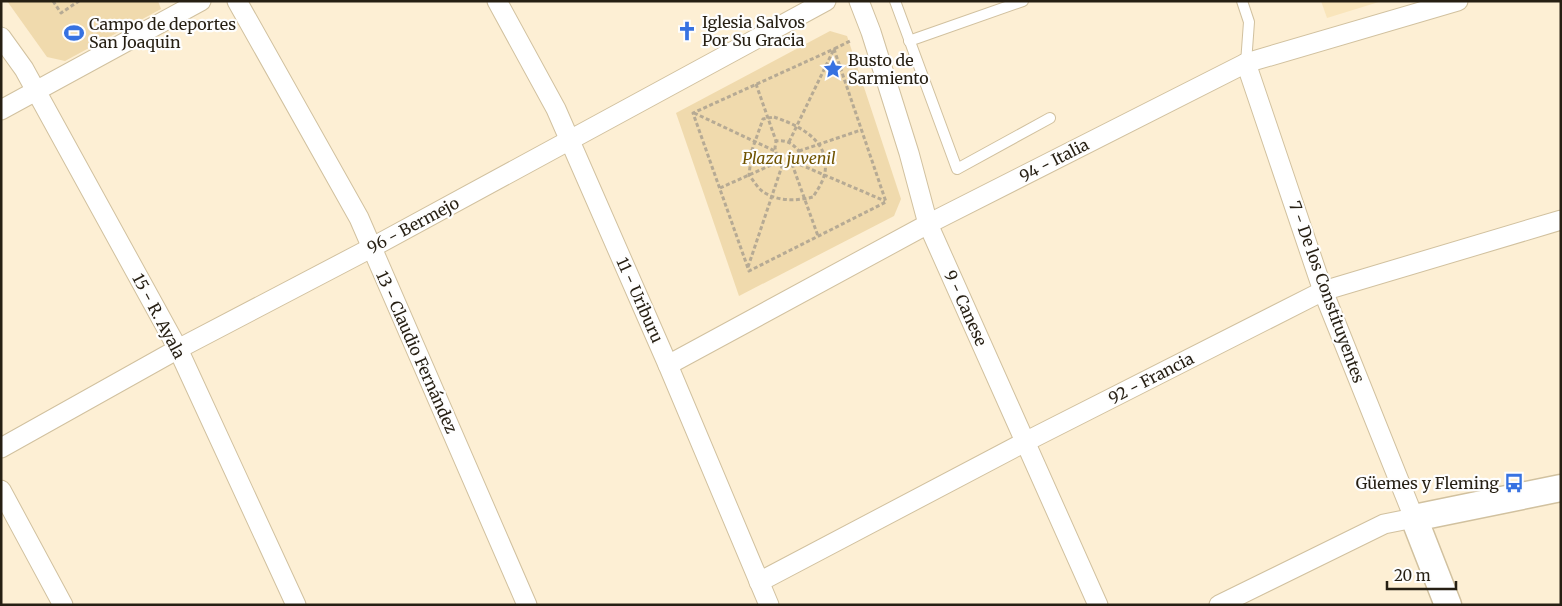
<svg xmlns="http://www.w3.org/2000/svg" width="1562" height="606" font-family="Merriweather,serif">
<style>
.built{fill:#f9e5bb}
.green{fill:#f0daad}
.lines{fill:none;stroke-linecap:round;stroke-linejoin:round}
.service-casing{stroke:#d1c19f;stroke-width:12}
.minor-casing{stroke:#d1c19f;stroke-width:21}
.secondary-casing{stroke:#d1c19f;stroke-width:29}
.path{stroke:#b6aa94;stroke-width:3;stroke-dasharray:4 2.5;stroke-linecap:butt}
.service{stroke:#fff;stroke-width:10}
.minor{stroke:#fff;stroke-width:19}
.secondary{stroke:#fff;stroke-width:26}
.labels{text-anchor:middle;stroke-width:4.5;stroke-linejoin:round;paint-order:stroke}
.poi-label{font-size:16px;fill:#261f13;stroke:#fefefe;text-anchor:start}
.park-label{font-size:16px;font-style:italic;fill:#705300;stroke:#fefefe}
.street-label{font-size:16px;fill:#261f13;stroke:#fefefe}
</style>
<rect width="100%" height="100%" fill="#fdefd4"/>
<polygon class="built" points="1321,1 1382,1 1327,18"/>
<g class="green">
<polygon points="7,1 158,1 161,9 65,61 47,57"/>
<polygon points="830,31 847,36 901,199 894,216 739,296 676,113"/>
</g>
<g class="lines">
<defs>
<g id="service">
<polyline points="895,1 957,169 1050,118"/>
<polyline points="1242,1 1249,22 1246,63"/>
<polyline points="909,41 1023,1"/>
</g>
<g id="minor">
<polyline points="237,1 359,218 527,605"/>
<polyline points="497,1 556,109 668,365 769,605"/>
<polyline points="859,1 871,32 909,153 928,224 1098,605"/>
<polyline points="1,37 24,69 178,349 296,605"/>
<polyline points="1,110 201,1"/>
<polyline points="668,365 928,224 1246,63 1458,1"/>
<polyline points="1,448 178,349 371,248 826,1"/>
<polyline points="1,490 63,605"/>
<polyline points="759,582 1025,442 1323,291 1561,220"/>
<polyline points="1219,605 1384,524 1414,518 1323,291 1246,63"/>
</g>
<polyline id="secondary" points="1448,605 1414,518 1561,488"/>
</defs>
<use href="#service" class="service-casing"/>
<use href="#minor" class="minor-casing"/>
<use href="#secondary" class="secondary-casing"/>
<g class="path">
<polyline points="53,1 61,13 79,1"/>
<polygon points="834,49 886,202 749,271 693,113"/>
<path d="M756 84 776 141 775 148 778 162 782 166 792 164 799 151C792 143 787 140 776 141"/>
<polyline points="694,113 775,151"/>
<path d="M774 117C798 125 830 140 825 172 824 180 818 189 813 197 797 201 777 202 762 191 757 187 753 180 749 175L752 150 763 119Z"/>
<polyline points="789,142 834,49 852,40"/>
<polyline points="799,151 861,130"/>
<polyline points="794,162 885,201"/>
<polyline points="792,164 818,236"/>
<polyline points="720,188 778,162"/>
<polyline points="748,267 782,166"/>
</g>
<use href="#service" class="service"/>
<use href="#minor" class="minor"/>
<use href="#secondary" class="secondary"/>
</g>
<defs>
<symbol id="church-bare" viewBox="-9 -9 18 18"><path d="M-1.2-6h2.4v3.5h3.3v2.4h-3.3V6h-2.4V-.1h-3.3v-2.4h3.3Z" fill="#3772e1" stroke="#fefefe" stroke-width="2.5" paint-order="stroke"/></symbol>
<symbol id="stadium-bare" viewBox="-9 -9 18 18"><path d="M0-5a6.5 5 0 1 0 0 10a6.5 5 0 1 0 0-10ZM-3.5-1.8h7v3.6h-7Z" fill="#3772e1" stroke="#fefefe" stroke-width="2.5" paint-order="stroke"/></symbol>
<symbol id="sight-bare" viewBox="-9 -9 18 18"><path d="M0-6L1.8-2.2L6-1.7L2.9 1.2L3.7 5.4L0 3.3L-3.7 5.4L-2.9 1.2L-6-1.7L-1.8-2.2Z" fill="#3772e1" stroke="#fefefe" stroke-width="2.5" paint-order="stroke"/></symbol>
<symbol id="bus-bare" viewBox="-9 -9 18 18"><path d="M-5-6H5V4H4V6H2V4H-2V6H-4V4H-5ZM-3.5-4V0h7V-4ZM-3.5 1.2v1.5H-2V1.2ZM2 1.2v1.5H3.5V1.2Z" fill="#3772e1" stroke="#fefefe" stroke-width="2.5" paint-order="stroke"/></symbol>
</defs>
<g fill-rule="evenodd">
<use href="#church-bare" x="673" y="17" width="28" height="28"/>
<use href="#stadium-bare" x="60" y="19" width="28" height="28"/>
<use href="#sight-bare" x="819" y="55" width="28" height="28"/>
<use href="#bus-bare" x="1500" y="469" width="28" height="28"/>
</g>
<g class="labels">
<g class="poi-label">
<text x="702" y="28">Iglesia Salvos<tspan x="702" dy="18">Por Su Gracia</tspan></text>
<text x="89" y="30">Campo de deportes<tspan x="89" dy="18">San Joaquin</tspan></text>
<text x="848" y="66">Busto de<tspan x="848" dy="18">Sarmiento</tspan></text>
<text x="1499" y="489" text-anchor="end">Güemes y Fleming</text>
</g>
<g class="park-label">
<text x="789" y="164">Plaza juvenil</text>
</g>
<g class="street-label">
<text transform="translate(1054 160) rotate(-27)" y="6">94 - Italia</text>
<text transform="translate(413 225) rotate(-28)" y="6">96 - Bermejo</text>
<text transform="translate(1327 292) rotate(70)" y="6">7 - De los Constituyentes</text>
<text transform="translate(640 300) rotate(66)" y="6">11 - Uriburu</text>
<text transform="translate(966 308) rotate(66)" y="6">9 - Canese</text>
<text transform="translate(159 316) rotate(62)" y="6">15 - R. Ayala</text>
<text transform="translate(417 352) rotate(66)" y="6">13 - Claudio Fernández</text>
<text transform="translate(1151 378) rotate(-27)" y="6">92 - Francia</text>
</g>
</g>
<rect width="1562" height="606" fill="none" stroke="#261f13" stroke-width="5"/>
<path d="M1387 581v8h69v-8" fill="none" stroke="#261f13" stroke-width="2.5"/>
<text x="1394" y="581" font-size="15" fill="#261f13" stroke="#fefefe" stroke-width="4" paint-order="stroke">20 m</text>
</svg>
